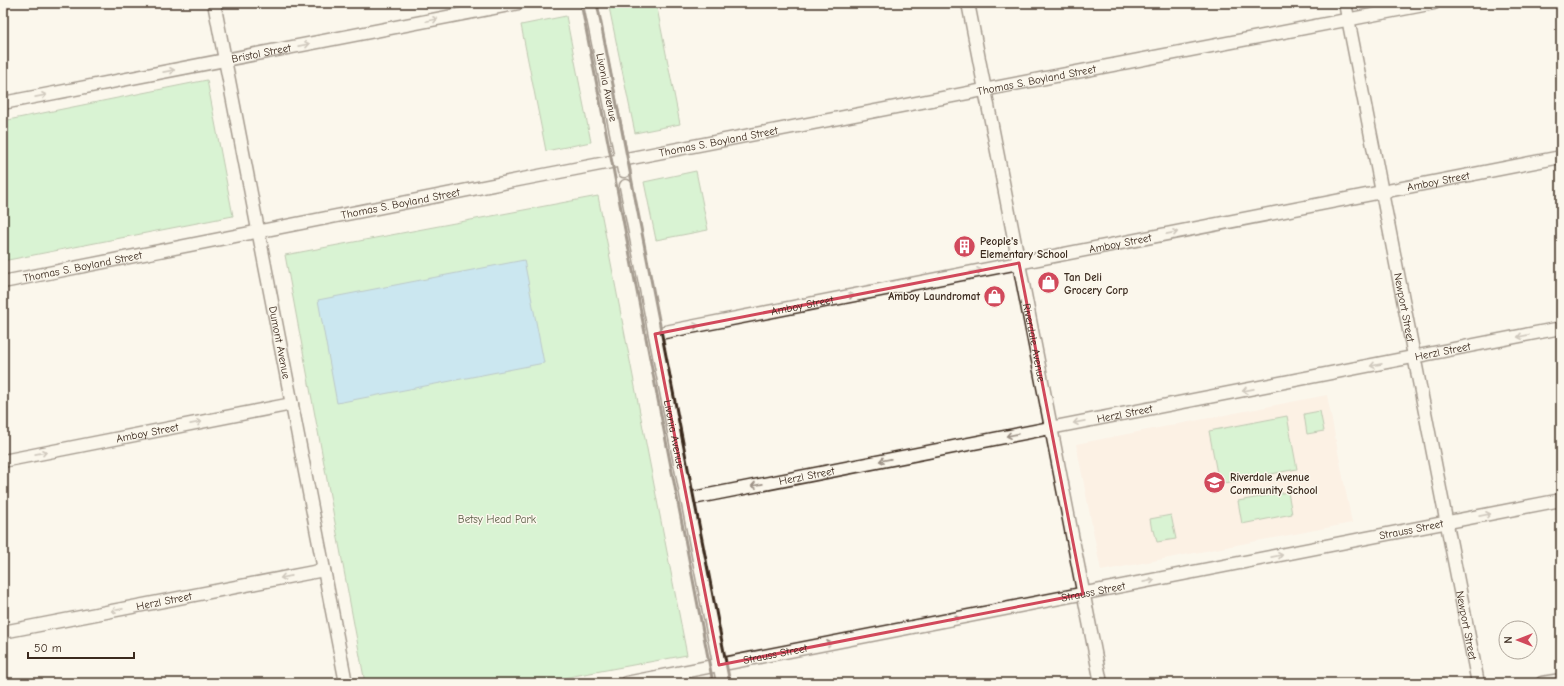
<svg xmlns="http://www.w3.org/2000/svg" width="1564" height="686" font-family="'Comic Neue',sans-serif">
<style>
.built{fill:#fce8da}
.green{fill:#b0edb3;stroke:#768c68}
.water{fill:#91d3f3;stroke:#6f8f9e}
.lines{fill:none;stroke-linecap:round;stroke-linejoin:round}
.minor-casing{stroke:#3b2a1e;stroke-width:15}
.minor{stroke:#fbf7ec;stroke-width:12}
.rail{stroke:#3b2a1e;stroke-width:3}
.oneway{stroke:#9b9085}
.marked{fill:none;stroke:#d1495b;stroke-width:3;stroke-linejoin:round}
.labels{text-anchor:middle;stroke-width:3;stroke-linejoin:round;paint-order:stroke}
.street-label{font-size:11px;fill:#3b2a1e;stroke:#fbf7ec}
.poi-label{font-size:11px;font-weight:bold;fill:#3b2a1e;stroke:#fbf7ec;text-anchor:start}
.park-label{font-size:11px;fill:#585b43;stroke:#fbf7ec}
</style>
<rect width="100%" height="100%" fill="#fbf7ec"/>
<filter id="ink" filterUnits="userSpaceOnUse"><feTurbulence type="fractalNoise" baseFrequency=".025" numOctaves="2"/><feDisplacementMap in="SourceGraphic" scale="8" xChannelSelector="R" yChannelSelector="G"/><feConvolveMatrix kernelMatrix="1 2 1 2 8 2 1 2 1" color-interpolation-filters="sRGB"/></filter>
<g filter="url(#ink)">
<polygon class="built" points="1327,395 1352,523 1101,571 1076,444"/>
<g class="green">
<polygon points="631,3 656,3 680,124 635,133 609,7"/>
<polygon points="566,16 591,142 546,151 521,25"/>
<polygon points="207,80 233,216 3,261 3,121"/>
<polygon points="696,171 708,230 656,240 644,182"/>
<polygon points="598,196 687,655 536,683 365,683 285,255"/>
<polygon points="1320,411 1324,431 1307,434 1304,414"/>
<polygon points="1287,416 1297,469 1219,484 1209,431"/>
<polygon points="1288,492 1292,514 1242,524 1238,501"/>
<polygon points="1171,515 1176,539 1157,542 1154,530 1152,531 1150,519"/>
</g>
<polygon class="water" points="524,260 544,363 337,403 318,300"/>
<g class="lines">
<defs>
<g id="minor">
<path id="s1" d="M214 3 346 683"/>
<path id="s2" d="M590 3 624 171"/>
<path id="s3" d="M968 3 1101 683"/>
<path id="s4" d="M1345 3 1478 683"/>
<path id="s5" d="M3 103 519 3"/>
<path id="s6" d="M626 186 723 683"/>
<path id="s7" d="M3 282 523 179 1434 3"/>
<path id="s8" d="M655 334 1561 157"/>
<path id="s9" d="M3 461 292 404"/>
<path id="s10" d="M688 499 1561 328"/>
<path id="s11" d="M3 632 324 570"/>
<path id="s12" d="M626 683 1561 500"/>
<polyline points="1542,683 1561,680"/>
</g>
</defs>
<use href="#minor" class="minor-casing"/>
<use href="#minor" class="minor"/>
<g class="rail">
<polyline points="581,3 713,683"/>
<polyline points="597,3 730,683"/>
</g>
</g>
<defs><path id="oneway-shaft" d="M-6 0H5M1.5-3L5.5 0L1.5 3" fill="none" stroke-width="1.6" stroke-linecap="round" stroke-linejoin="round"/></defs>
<g class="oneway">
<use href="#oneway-shaft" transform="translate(432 20) rotate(-11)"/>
<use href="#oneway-shaft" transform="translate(304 45) rotate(-11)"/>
<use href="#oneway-shaft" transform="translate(169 71) rotate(-11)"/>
<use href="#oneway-shaft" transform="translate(41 96) rotate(-11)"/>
<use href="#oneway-shaft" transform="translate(1172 233) rotate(-11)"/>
<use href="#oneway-shaft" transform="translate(976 271) rotate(-11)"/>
<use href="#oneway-shaft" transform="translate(848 296) rotate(-11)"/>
<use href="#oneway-shaft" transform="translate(693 326) rotate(-11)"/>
<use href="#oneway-shaft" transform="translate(1523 336) rotate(169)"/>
<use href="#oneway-shaft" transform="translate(1376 365) rotate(169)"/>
<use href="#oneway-shaft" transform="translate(1248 390) rotate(169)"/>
<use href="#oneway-shaft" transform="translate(1079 422) rotate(169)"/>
<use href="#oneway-shaft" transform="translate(196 423) rotate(-11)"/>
<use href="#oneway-shaft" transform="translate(1012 435) rotate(169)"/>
<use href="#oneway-shaft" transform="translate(41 453) rotate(-11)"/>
<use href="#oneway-shaft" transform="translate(885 460) rotate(169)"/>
<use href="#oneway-shaft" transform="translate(757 485) rotate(169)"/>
<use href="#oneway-shaft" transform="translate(1485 515) rotate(-11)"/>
<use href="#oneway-shaft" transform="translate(1277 556) rotate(-11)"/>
<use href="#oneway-shaft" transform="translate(286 577) rotate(169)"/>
<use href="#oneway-shaft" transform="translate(1149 581) rotate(-11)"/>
<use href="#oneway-shaft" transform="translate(117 610) rotate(169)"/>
<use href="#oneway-shaft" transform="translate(954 619) rotate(-11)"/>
<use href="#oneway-shaft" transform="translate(826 644) rotate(-11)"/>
</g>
</g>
<path d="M0 0H1564V686H0ZM1019 263 1083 594 719 665 655 334Z" fill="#fbf7ec" fill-opacity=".55" fill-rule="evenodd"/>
<path class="marked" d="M1019 263 1083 594 719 665 655 334Z"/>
<defs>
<symbol id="building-disc" viewBox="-11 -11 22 22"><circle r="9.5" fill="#d1495b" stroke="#fbf7ec"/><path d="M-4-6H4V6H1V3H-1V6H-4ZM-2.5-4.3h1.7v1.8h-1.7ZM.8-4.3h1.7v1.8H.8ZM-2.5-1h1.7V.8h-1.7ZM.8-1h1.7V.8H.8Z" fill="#fff"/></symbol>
<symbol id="shop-disc" viewBox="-11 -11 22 22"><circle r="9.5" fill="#d1495b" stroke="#fbf7ec"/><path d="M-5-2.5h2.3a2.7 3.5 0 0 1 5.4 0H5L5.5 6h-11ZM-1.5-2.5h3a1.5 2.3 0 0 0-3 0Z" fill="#fff"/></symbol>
<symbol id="school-disc" viewBox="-11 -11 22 22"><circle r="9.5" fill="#d1495b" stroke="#fbf7ec"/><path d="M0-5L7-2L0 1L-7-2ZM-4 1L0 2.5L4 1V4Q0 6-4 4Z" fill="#fff"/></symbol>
</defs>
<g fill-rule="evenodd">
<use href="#building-disc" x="952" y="234" width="25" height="25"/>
<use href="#shop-disc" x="1036" y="270" width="25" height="25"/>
<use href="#shop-disc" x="982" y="284" width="25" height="25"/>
<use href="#school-disc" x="1202" y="470" width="25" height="25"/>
</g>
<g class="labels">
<g class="street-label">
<text dy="4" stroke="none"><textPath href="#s5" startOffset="263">Bristol Street</textPath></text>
<text dy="4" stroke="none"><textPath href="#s7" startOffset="1053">Thomas S. Boyland Street</textPath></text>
<text dy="4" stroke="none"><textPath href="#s2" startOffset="86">Livonia Avenue</textPath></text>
<text dy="4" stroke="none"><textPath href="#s7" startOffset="729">Thomas S. Boyland Street</textPath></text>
<text dy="4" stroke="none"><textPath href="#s8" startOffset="798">Amboy Street</textPath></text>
<text dy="4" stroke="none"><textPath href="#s7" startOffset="405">Thomas S. Boyland Street</textPath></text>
<text dy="4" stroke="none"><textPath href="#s8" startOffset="474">Amboy Street</textPath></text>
<text dy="4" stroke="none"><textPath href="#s7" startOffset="81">Thomas S. Boyland Street</textPath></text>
<text dy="4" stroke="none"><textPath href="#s8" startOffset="150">Amboy Street</textPath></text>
<text dy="4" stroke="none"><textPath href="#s4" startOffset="310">Newport Street</textPath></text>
<text dy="4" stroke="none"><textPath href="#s1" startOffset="346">Dumont Avenue</textPath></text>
<text dy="4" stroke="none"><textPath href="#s3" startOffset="346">Riverdale Avenue</textPath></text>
<text dy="4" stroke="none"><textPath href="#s10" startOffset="769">Herzl Street</textPath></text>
<text dy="4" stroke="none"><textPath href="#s10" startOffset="445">Herzl Street</textPath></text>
<text dy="4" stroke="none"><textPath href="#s9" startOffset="147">Amboy Street</textPath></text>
<text dy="4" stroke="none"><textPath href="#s6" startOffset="253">Livonia Avenue</textPath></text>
<text dy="4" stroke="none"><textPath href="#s10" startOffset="121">Herzl Street</textPath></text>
<text dy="4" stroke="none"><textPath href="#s12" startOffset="800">Strauss Street</textPath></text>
<text dy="4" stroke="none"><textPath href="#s12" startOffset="476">Strauss Street</textPath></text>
<text dy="4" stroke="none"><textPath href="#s11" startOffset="164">Herzl Street</textPath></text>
<text dy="4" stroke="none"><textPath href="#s4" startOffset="634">Newport Street</textPath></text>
<text dy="4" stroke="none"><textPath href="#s12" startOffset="152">Strauss Street</textPath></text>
</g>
<g class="poi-label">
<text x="980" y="245">People's<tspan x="980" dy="13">Elementary School</tspan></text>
<text x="1064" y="281">Tan Deli<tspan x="1064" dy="13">Grocery Corp</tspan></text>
<text x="980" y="300" text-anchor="end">Amboy Laundromat</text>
<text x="1230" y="481">Riverdale Avenue<tspan x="1230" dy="13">Community School</tspan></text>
</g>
<g class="park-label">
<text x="497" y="523">Betsy Head Park</text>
</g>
</g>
<rect width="1564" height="686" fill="none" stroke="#fbf7ec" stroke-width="16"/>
<rect x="8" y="8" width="1548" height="670" fill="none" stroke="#3b2a1e" stroke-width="1.5" filter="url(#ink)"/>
<g transform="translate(1518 640) rotate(270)"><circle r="19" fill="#fbf7ec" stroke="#aea59a"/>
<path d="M0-3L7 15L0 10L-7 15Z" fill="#d1495b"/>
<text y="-6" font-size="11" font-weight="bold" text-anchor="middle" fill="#3b2a1e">N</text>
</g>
<path d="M28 652v6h106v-6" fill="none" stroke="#3b2a1e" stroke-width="2"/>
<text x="34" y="652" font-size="12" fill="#3b2a1e" stroke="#fbf7ec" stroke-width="3" paint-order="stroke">50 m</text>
</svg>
